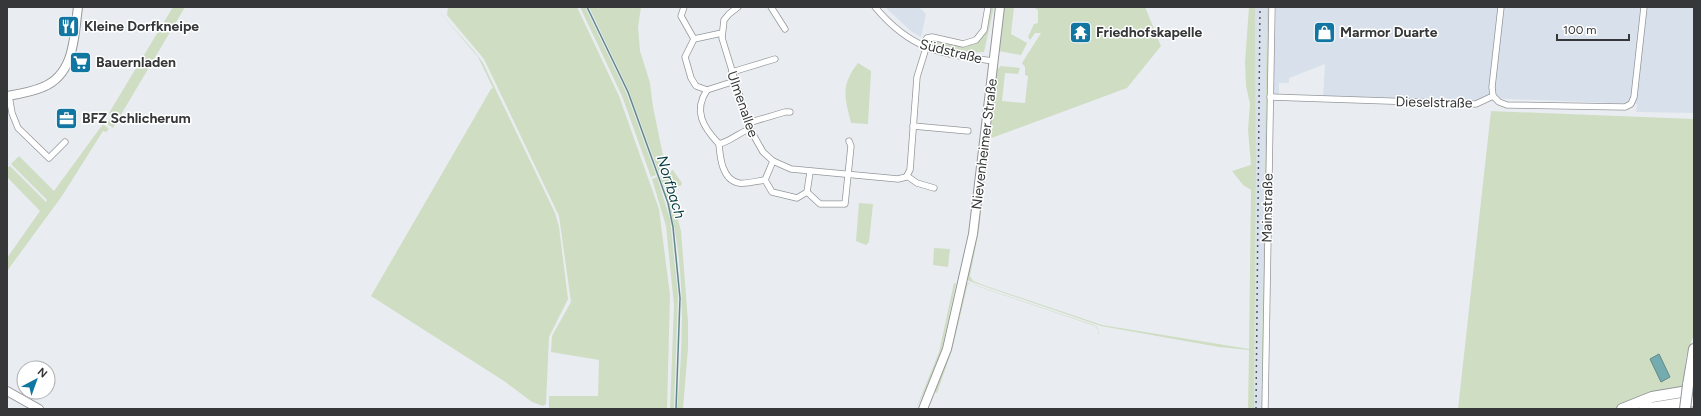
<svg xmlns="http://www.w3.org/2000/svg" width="1701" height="416" font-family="Figtree,sans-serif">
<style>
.built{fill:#d8e1eb}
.green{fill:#cfddc3}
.water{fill:#73abae;stroke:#60888b}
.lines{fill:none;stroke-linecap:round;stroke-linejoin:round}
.stream{stroke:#60888b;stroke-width:1.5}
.street-casing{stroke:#94989b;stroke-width:7}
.secondary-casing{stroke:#94989b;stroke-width:10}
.highway-casing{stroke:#94989b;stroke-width:12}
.street{stroke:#fff;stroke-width:5.5}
.secondary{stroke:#fff;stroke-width:8}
.highway{stroke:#fff;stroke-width:10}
.rail{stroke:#56585a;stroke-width:1.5;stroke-dasharray:2 4;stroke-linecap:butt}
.highway-bridge-casing{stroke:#94989b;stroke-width:12;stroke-linecap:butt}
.highway-bridge{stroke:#fff;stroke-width:10}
.labels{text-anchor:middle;stroke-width:3;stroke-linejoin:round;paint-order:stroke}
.poi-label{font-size:14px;font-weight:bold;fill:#353738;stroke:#fff;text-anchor:start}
.street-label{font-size:14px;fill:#353738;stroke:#fff}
.water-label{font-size:15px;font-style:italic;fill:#073e41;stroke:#fff}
</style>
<rect width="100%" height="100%" fill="#e9edf1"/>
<g class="built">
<polygon points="885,7 919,7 926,14 921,37 912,32"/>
<polygon points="1255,7 1267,7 1261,409 1254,409 1256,168"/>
<polygon points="1276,7 1694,7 1694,113 1636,112 1637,104 1483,98 1478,100 1323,96 1325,64 1289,78 1289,83 1279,83 1279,95 1273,94"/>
</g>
<g class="green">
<polygon points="173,7 185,7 113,128 107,124 112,115 109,113"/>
<polygon points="435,7 474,51 483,63 555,213 559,227 568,299 549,337 546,404 543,406 532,402 504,381 371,296 491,89 493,88 478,57"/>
<polygon points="448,7 577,7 619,96 659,209 670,295 667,409 549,409 549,396 598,396 599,360 551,352 552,336 571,302 559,216 484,59 447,15"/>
<polygon points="580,7 585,7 626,92 656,175 651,177 622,96"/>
<polygon points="589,7 641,7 638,27 640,51 650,83 653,107 666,170 659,173 629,91"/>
<polygon points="990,7 994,7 984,52 968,53 929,45 932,39 962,46 977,42"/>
<polygon points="1003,7 1014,7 1011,34 1027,43 1021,55 998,51"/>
<polygon points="1033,7 1145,7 1161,46 1127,88 989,139 979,230 970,276 973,281 986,286 1102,325 1249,349 1251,190 1243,185 1232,171 1251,165 1248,130 1250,104 1246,86 1245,62 1249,7 1255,7 1256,168 1254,409 1248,409 1249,350 1219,347 1101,326 969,281 967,279 996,70 1001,66 1020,68 1018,74 1005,73 1002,101 1025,103 1028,76 1025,75 1025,67 1022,63 1041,33 1035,33 1030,40 1028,37 1034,24 1038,23 1038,10"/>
<polygon points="1267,7 1270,7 1263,409 1261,409"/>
<path d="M858 63 871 71 868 124 851 123C845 97 840 86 858 63Z"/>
<path d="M1491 111 1694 119V334L1686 356 1683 389C1659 391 1635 395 1616 409H1458Z"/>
<polygon points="103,124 109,129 106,132 103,131 62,196 7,271 7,258 40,211 7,177 7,168 10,166 46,202 47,200 11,164 19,156 54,191"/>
<path d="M673 170 682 183 681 186H672L670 190 681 231 688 321V348L683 409H677C684 337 687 244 660 177Z"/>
<polygon points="657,177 670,219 678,295 674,409 670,409 674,305 666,226 652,179"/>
<polygon points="859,203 873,204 869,242 866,245 856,241"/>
<polygon points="934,248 950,249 948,267 933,265"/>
<polygon points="954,283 956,284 941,353 931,379 916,409 939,352"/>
<path d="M966 283 975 285 1094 325C1099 328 1099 331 1098 336V330L1095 326 968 283 952 350 937 393 934 392Z"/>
</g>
<polygon class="water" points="1659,354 1670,377 1661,382 1650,359"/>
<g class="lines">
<polyline class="stream" points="587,7 628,92 668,203 673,227 680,298 676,409"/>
<defs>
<g id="street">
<polyline points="684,7 681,16 694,39 722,33"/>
<polyline points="738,7 729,14 724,20 722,38 750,129 763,152 773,161 791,169 898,179 906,177 910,170 917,77 926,48"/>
<polyline points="771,7 785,29"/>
<path d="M875 7C911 50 940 54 993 61"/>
<polyline points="694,39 685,57 691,78 696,86 707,90 735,81"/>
<polyline points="922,46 927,38 932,37 963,44 976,40 984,30 988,7"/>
<polyline points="732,72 775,59"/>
<path d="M707 90C693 111 703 127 719 144 731 141 738 133 750 129"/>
<polyline points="9,96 12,113 18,128 49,158 65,142"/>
<polyline points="1493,96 1492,87 1501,7"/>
<polyline points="1270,97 1476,104 1493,96 1499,102 1507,105 1625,107 1631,104 1634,97 1644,7"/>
<polyline points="748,123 785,112 790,112"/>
<polyline points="913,126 968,131"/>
<path d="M719 144C720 157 722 180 739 183 747 184 757 181 765 180L773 161"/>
<polyline points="907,176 917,183 934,188"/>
<polyline points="765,180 772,192 797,198 807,192 810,172"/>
<polyline points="807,192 820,204 845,204 851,146 849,141"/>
<polyline points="1265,409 1272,7"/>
</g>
<g id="secondary">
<path d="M7 96C19 94 32 92 43 87 75 74 74 36 78 7"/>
<polyline points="7,391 39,409"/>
<polyline points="923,409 947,349 973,234 1000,7"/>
</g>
<g id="highway">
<polyline points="1688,385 1694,349"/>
<polyline points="1622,409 1652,397 1694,390"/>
<polyline points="1644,409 1694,401"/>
</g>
</defs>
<use href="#street" class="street-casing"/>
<use href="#secondary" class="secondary-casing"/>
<use href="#highway" class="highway-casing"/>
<use href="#street" class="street"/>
<use href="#secondary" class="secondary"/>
<use href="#highway" class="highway"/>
<polyline class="rail" points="1256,409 1260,7"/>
<defs>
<polyline id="highway-bridge" points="1685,409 1688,385"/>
</defs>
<use href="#highway-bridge" class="highway-bridge-casing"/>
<use href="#highway-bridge" class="highway-bridge"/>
</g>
<defs>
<symbol id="restaurant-square" viewBox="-11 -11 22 22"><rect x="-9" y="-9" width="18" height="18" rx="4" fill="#1276a2" stroke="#fff"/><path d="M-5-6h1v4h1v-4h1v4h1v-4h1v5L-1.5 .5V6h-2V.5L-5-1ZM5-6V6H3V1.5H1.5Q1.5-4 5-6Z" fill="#fff"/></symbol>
<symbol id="temple-square" viewBox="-11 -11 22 22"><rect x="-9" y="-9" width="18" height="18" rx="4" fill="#1276a2" stroke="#fff"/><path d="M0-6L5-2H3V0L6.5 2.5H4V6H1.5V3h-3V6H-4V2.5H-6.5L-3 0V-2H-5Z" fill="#fff"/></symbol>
<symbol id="shop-square" viewBox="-11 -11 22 22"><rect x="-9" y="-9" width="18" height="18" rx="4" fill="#1276a2" stroke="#fff"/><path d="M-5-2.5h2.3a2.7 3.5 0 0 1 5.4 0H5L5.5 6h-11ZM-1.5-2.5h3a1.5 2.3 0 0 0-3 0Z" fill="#fff"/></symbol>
<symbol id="supermarket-square" viewBox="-11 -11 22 22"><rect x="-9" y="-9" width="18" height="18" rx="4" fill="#1276a2" stroke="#fff"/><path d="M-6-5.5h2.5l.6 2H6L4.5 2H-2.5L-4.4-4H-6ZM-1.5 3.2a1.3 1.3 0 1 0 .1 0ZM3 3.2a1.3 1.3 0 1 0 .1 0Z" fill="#fff"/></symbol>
<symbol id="office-square" viewBox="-11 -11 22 22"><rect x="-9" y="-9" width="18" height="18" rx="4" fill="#1276a2" stroke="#fff"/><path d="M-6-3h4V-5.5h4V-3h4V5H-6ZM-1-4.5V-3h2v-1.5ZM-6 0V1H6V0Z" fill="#fff"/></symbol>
</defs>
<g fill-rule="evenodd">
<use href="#restaurant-square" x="56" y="14" width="25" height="25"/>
<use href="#temple-square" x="1068" y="20" width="25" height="25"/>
<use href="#shop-square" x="1312" y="20" width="25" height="25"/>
<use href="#supermarket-square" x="68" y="50" width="25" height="25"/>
<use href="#office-square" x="54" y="106" width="25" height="25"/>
</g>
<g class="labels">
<g class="poi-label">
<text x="84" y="31">Kleine Dorfkneipe</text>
<text x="1096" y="37">Friedhofskapelle</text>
<text x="1340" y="37">Marmor Duarte</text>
<text x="96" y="67">Bauernladen</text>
<text x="82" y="123">BFZ Schlicherum</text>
</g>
<g class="street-label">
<text transform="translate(951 51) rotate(14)" y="5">Südstraße</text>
<text transform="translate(1434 102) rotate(1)" y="5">Dieselstraße</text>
<text transform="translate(743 104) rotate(71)" y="5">Ulmenallee</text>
<text transform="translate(984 144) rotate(-83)" y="5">Nievenheimer Straße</text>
<text transform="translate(1267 208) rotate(-89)" y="5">Mainstraße</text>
</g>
<g class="water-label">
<text transform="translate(671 187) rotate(73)" y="5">Norfbach</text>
</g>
</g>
<rect width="1701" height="416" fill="none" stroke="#353738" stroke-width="16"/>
<g transform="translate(36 380) rotate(41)"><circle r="19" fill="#ffffff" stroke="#aeafaf"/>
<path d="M0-3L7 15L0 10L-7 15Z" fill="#1276a2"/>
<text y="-6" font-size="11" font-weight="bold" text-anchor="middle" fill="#353738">N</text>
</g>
<path d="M1557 34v6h72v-6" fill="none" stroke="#353738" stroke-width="2"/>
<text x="1563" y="34" font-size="12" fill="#353738" stroke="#ffffff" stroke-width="3" paint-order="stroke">100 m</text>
</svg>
